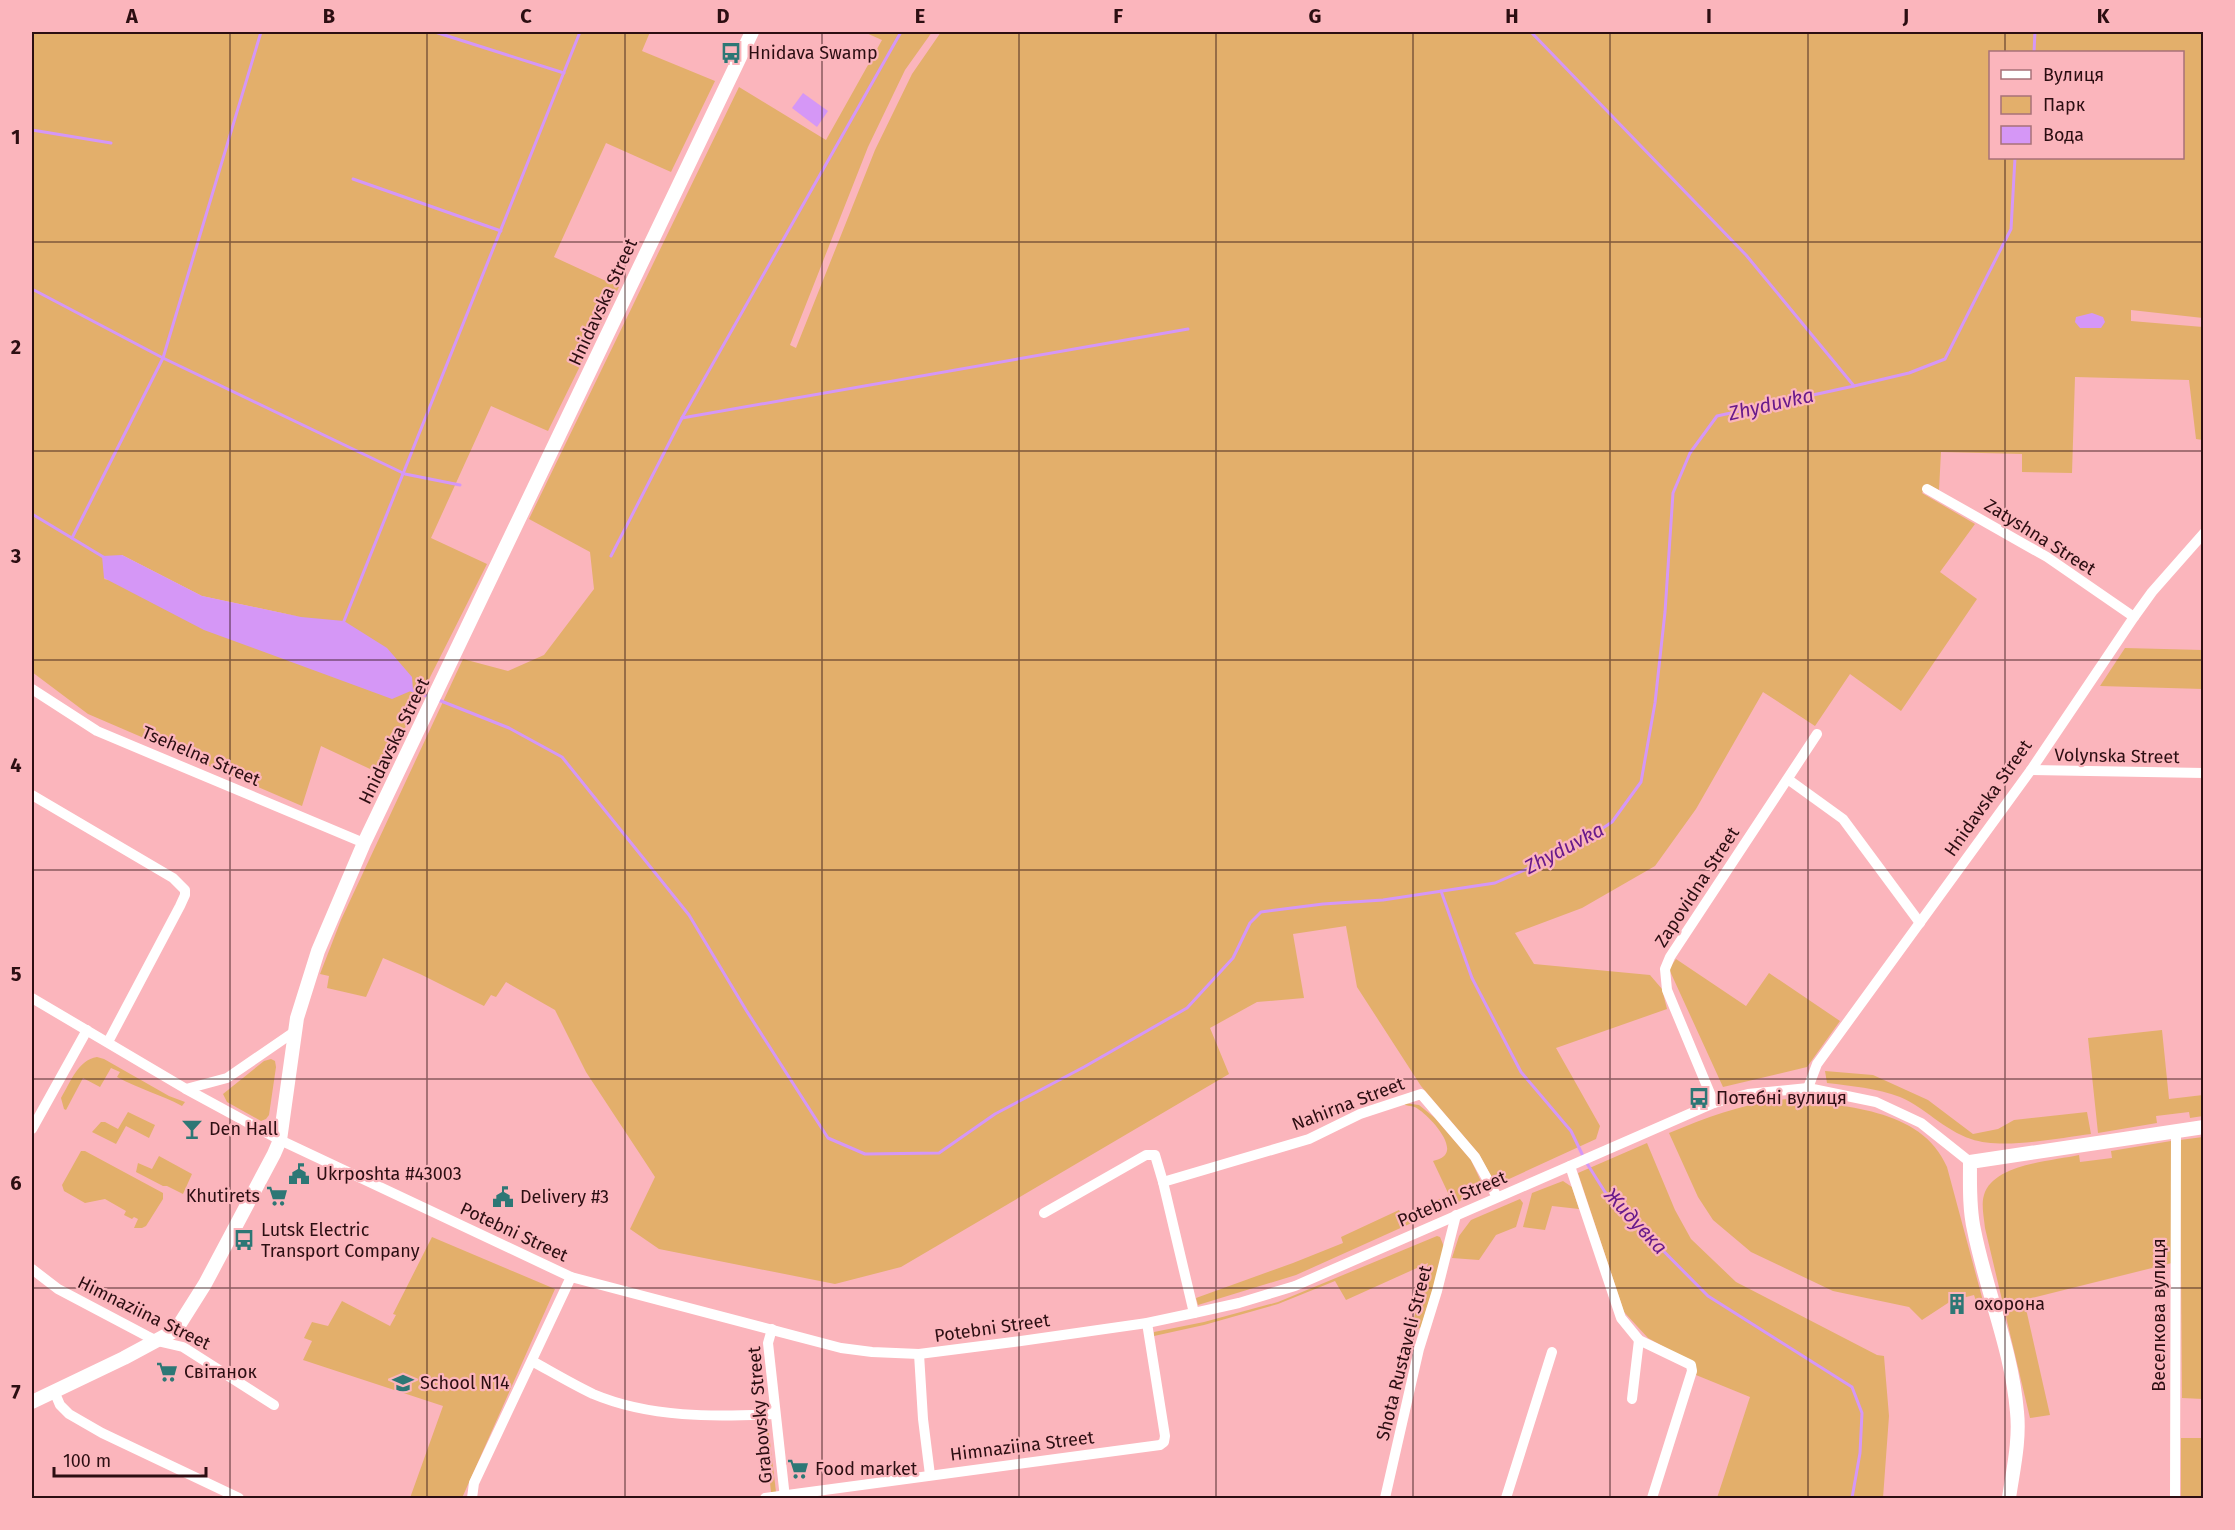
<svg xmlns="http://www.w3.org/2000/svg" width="2235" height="1530" font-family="'Fira Sans',sans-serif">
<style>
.green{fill:#e3af6b;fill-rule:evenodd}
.water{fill:#d597f6}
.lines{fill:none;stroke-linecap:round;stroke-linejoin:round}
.stream{stroke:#d597f6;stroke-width:3}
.minor{stroke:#fff;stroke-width:10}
.major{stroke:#fff;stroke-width:14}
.grid{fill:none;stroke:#2c0e12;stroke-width:1.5;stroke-opacity:0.55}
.labels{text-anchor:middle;stroke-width:4.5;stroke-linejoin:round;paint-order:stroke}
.poi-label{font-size:18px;fill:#2c0e12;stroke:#fbb5bc;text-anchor:start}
.street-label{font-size:18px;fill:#2c0e12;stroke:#fbb5bc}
.water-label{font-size:20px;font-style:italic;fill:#691a8b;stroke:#fbb5bc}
.neatline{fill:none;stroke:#2c0e12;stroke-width:2}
.grid-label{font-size:20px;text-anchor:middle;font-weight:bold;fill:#2c0e12}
</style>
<rect width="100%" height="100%" fill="#fbb5bc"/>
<g class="green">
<path d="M32 32H650L642 51 715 81 671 172 606 143 554 257 619 287 548 431 491 406 431 538 487 564 408 721 385 776 321 746 302 806 88 714 32 672ZM122 555 202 596 301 617 104 579Z"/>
<path d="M864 32H932L905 70 868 147 790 345 796 348 875 150 912 74 941 32H2203V318L2131 310V321L2203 327V440L2196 439 2189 380 2075 377 2072 473 2022 472V454L1941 452 1939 490 1927 484 1922 493 1975 524 1940 572 1977 599 1901 711 1850 674 1815 726 1763 692 1696 809 1655 866 1582 908 1515 933 1534 964 1650 975 1662 989 1667 1009 1556 1048 1600 1126 1596 1139 1496 1185 1479 1154 1421 1086 1357 987 1346 926 1293 934 1304 998 1257 1002 1210 1028 1229 1074 901 1267 835 1284 659 1249 630 1229 655 1177 586 1072 555 1010 506 982 496 997 491 995 484 1006 420 974 383 958 366 997 327 988 329 976 320 974 341 920 463 659 508 671 544 655 594 589 590 552 529 519 739 87 826 140 882 40ZM1990 52H2182V158H1990Z"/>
<polygon points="2125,648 2203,650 2203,689 2100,686"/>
<polygon points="1676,959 1746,1006 1769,973 1840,1021 1807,1067 1723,1087 1669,969"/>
<polygon points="2162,1030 2169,1099 2203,1095 2203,1116 2190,1118 2189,1112 2156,1116 2157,1123 2098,1133 2088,1038"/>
<path d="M97 1057 104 1059 169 1096 185 1102 182 1106C162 1095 139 1089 117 1077L120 1072 111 1068 100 1087 83 1078 66 1110 64 1109 61 1098C70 1083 78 1060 97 1057Z"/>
<polygon points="271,1059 275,1061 276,1067 269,1115 266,1119 261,1121 227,1102 223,1094 264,1061"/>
<path d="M1825 1071 1873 1075 1928 1100 1973 1134 1998 1129 2014 1120 2087 1112 2091 1134C2058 1138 2002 1150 1971 1139 1944 1130 1924 1107 1900 1097 1877 1088 1851 1086 1827 1083Z"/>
<path d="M1787 1099C1840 1106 1922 1107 1947 1167L1983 1301 1978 1307 1974 1295 1951 1301 1922 1320 1909 1307 1833 1291 1751 1252 1713 1220 1698 1197 1669 1133C1708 1117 1744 1103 1787 1099Z"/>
<path d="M1404 1103 1419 1105 1435 1118 1471 1160 1485 1190 1296 1275 1198 1305 1196 1298 1293 1263 1343 1243 1341 1237 1399 1210 1402 1215 1449 1195 1433 1161C1437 1160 1443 1158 1445 1155 1455 1143 1428 1115 1418 1109 1415 1106 1409 1106 1405 1105Z"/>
<polygon points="128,1112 155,1125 149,1138 126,1126 116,1144 92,1132 101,1122 105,1122 118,1129"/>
<polygon points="2203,1137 2203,1399 2182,1398 2180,1140"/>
<path d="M2171 1141 2172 1263 2024 1300 2050 1415 2030 1418 1985 1228C1984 1218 1981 1204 1984 1195 1993 1164 2052 1161 2079 1155L2080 1162 2112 1158 2111 1151Z"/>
<polygon points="1647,1143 1675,1210 1691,1239 1736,1282 1877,1355 1884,1356 1889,1416 1883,1498 1717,1498 1750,1397 1696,1375 1697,1371 1695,1364 1648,1338 1624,1312 1578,1173"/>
<polygon points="81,1151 85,1151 163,1193 163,1199 146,1226 142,1228 134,1228 138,1219 134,1217 132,1219 124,1215 126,1211 105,1199 85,1203 64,1191 62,1185"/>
<polygon points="159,1156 192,1174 183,1194 167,1186 163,1186 136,1172 138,1163 152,1169"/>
<polygon points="1563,1181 1572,1187 1579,1209 1552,1206 1545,1230 1523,1227 1532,1193"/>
<polygon points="1520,1199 1523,1203 1516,1227 1496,1235 1479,1260 1452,1258 1459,1236 1471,1220"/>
<polygon points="1437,1236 1440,1237 1445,1249 1421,1327 1410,1334 1428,1263 1346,1300 1335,1281 1278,1304 1204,1325 1154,1336 1154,1332 1204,1322 1278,1302"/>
<polygon points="432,1237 555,1289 462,1498 410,1498 443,1406 303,1360 312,1341 304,1338 312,1322 328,1326 342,1301 390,1326 396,1315 393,1314"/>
<polygon points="763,1417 767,1417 776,1492 771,1492"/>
<rect x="2181" y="1438" width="22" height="60"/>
</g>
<g class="water">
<polygon points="803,93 828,111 817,127 792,108"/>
<polygon points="2092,313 2103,317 2105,322 2101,328 2080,328 2075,322 2076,317"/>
<polygon points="122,555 202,596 301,617 344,621 387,648 412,677 413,690 392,699 204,630 104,578 102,556"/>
</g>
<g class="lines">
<g class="stream">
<polyline points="435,32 564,73"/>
<polyline points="2034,52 2035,32"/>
<polyline points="32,130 111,143"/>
<polyline points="353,179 501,231"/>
<polyline points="32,289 163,358 405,474 460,485"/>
<polyline points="1854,386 1909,373 1945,359 2011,229 2015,158"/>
<polyline points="682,418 1188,329"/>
<polyline points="32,514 105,558"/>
<polyline points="72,538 163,358 261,32"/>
<polyline points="611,556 682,418 901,32"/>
<polyline points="344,621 580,32"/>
<polyline points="411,690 430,697"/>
<polyline points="436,699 509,728 562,757 689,915 746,1010 828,1138 865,1154 939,1153 995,1114 1084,1067 1187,1008 1233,958 1250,923 1261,912 1323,904 1383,900 1495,883 1570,850 1612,822 1641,782 1655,703 1665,612 1673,493 1690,453 1717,416 1854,386 1746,255 1531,32"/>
<polyline points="1441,891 1472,978 1521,1072 1571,1131 1583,1156"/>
<polyline points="1586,1162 1605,1192 1708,1296 1852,1387 1862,1413 1860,1453 1852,1498"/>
</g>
<g class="minor">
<polyline points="1927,489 2047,557 2134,617"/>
<polyline points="32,689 97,731 364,843"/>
<polyline points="2031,770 2204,773"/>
<polyline points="1789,780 1843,819 1920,923"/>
<polyline points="32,795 173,878 185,890 185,895 180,906 108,1042"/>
<polyline points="32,998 186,1089 280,1140 571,1277 841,1348 872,1352 919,1354 1021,1341 1147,1323 1194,1313 1239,1303 1295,1286 1714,1103 1748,1094 1808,1088 1876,1102 1921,1123 1970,1162"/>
<polyline points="1808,1088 1817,1064 2031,770 2134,617 2152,592 2204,533"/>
<polyline points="186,1089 227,1078 294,1032"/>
<polyline points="1714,1103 1667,990 1665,969 1670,957 1817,734"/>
<polyline points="32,1129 87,1030"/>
<polyline points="1570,1166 1621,1318 1639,1340 1691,1365 1692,1371 1652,1498"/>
<polyline points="1163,1182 1309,1139 1360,1114 1421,1094 1475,1157 1497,1197"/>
<polyline points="1044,1213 1146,1155 1155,1155 1163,1182 1194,1313"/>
<polyline points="32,1269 58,1289 147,1336 157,1341 183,1347 274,1405"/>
<polyline points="772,1329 768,1343 785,1498"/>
<polyline points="919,1354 923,1419 930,1475"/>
<path d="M532 1361C552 1372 572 1384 593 1394 650 1418 714 1417 775 1414"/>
<polyline points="54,1391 60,1405 69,1414 102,1433 239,1498"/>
<polyline points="1632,1399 1639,1340"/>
<polyline points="472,1498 474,1483 571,1277"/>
<polyline points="765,1498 1160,1445 1164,1442 1165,1436 1147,1323"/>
<polyline points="1385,1498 1419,1349 1437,1291 1456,1215"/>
<polyline points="1506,1498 1552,1352"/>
<polyline points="2175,1498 2176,1131"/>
</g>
<g class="major">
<polyline points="32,1402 124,1358 176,1330 205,1284 274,1154 280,1140 297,1018 318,951 364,843 752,32"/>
<path d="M2009 1498C2013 1470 2020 1441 2017 1412 2012 1350 1986 1291 1974 1230 1969 1208 1970 1184 1970 1162L2204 1127"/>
</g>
</g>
<path class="grid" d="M230 32V1498M427 32V1498M625 32V1498M822 32V1498M1019 32V1498M1216 32V1498M1413 32V1498M1610 32V1498M1808 32V1498M2005 32V52M2005 158V1498M32 242H2204M32 451H2204M32 660H2204M32 870H2204M32 1079H2204M32 1288H2204"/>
<defs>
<symbol id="bus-bare" viewBox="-9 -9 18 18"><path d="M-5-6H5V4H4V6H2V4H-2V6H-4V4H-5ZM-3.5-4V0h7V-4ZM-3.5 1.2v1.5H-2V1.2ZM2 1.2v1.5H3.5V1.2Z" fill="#2d7775" stroke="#fbb5bc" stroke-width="2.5" paint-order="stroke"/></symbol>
<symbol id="bar-bare" viewBox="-9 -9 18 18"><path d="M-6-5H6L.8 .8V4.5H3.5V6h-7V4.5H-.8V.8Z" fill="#2d7775" stroke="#fbb5bc" stroke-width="2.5" paint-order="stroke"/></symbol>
<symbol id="civic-bare" viewBox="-9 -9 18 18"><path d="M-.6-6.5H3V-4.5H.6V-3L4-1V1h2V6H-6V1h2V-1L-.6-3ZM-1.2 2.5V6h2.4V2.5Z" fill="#2d7775" stroke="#fbb5bc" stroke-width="2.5" paint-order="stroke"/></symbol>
<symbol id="supermarket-bare" viewBox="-9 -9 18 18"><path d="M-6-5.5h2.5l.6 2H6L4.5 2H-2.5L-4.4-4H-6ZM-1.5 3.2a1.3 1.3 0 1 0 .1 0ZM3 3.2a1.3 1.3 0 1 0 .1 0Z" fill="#2d7775" stroke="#fbb5bc" stroke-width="2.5" paint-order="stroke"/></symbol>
<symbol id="building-bare" viewBox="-9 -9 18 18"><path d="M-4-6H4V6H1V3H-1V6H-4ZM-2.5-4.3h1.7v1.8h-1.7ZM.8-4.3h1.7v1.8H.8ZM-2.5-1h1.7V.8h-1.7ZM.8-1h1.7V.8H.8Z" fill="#2d7775" stroke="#fbb5bc" stroke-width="2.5" paint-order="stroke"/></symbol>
<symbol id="school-bare" viewBox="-9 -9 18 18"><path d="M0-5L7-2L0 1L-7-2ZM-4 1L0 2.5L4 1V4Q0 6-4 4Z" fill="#2d7775" stroke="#fbb5bc" stroke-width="2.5" paint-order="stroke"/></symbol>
</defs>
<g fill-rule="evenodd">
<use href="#bus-bare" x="716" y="38" width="30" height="30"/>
<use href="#bus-bare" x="1684" y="1083" width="30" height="30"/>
<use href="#bar-bare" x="177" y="1114" width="30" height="30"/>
<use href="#civic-bare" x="284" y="1159" width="30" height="30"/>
<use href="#supermarket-bare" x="262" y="1181" width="30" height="30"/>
<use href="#civic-bare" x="488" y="1182" width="30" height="30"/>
<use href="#bus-bare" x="229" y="1225" width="30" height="30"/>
<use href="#building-bare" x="1942" y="1289" width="30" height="30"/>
<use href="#supermarket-bare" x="152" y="1357" width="30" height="30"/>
<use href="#school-bare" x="388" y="1368" width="30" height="30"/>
<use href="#supermarket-bare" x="783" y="1454" width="30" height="30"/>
</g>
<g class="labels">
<g class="poi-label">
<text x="748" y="59">Hnidava Swamp</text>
<text x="1716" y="1104">Потебні вулиця</text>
<text x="209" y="1135">Den Hall</text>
<text x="316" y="1180">Ukrposhta #43003</text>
<text x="260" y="1202" text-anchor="end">Khutirets</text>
<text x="520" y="1203">Delivery #3</text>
<text x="261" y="1236">Lutsk Electric<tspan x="261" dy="21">Transport Company</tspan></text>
<text x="1974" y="1310">охорона</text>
<text x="184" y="1378">Світанок</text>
<text x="420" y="1389">School N14</text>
<text x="815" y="1475">Food market</text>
</g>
<g class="street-label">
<text transform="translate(603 302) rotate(-65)" y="6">Hnidavska Street</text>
<text transform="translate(2040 537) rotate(32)" y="6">Zatyshna Street</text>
<text transform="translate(394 741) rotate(-64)" y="6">Hnidavska Street</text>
<text transform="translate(201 756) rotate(23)" y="6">Tsehelna Street</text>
<text transform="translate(2117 756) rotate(1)" y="6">Volynska Street</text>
<text transform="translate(1988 798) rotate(-55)" y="6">Hnidavska Street</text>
<text transform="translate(1697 887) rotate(-57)" y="6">Zapovidna Street</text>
<text transform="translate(1348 1104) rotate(-21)" y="6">Nahirna Street</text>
<text transform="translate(1452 1199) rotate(-23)" y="6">Potebni Street</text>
<text transform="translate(514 1232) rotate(25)" y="6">Potebni Street</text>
<text transform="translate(144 1313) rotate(26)" y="6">Himnaziina Street</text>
<text transform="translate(2159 1315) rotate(-90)" y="6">Веселкова вулиця</text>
<text transform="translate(992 1328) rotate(-8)" y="6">Potebni Street</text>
<text transform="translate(1404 1353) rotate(-76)" y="6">Shota Rustaveli Street</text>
<text transform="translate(760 1415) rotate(-95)" y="6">Grabovsky Street</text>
<text transform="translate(1022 1446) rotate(-7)" y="6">Himnaziina Street</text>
</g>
<g class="water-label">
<text transform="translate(1771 404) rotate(-13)" y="7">Zhyduvka</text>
<text transform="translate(1564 848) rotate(-28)" y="7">Zhyduvka</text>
<text transform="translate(1636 1221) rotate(47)" y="7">Жидувка</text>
</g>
</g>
<rect width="2235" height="1530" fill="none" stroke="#fbb5bc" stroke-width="66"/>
<rect x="1989" y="51" width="195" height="108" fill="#fbb5bc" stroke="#a87278" stroke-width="1.5"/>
<rect x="2001" y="70" width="30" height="9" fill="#ffffff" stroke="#a87278" stroke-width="1.5"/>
<text x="2043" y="81" font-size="18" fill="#2c0e12">Вулиця</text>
<rect x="2001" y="96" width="30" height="18" fill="#e3af6b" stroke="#a87278" stroke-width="1.5"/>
<text x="2043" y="111" font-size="18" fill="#2c0e12">Парк</text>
<rect x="2001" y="126" width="30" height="18" fill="#d597f6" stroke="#a87278" stroke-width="1.5"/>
<text x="2043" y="141" font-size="18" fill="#2c0e12">Вода</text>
<path d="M54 1467v9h152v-9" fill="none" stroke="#2c0e12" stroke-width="3"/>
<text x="63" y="1467" font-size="18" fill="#2c0e12" stroke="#fbb5bc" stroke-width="4.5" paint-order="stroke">100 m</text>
<rect x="33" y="33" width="2169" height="1464" class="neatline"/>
<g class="grid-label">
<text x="132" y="23">A</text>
<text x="329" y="23">B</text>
<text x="526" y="23">C</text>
<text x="723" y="23">D</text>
<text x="920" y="23">E</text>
<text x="1118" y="23">F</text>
<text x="1315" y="23">G</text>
<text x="1512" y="23">H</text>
<text x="1709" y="23">I</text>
<text x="1906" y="23">J</text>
<text x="2103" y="23">K</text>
<text x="16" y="144">1</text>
<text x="16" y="354">2</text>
<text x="16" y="563">3</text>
<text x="16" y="772">4</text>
<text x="16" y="981">5</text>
<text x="16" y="1190">6</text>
<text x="16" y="1399">7</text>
</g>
</svg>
